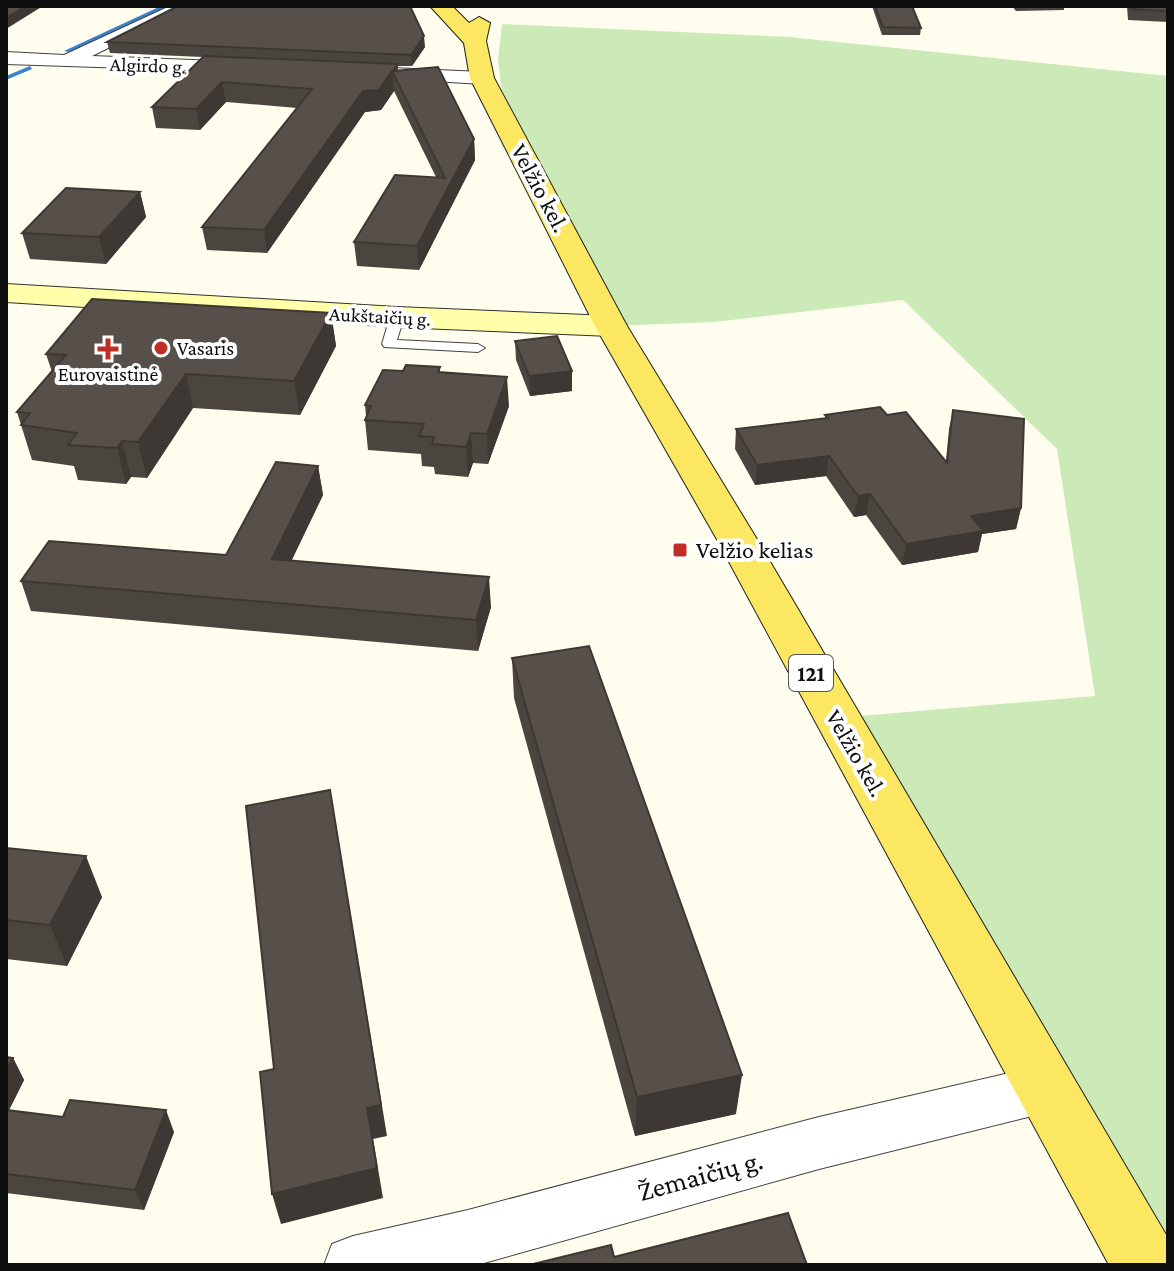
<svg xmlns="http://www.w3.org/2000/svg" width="1174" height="1271" font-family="'Crimson Pro',serif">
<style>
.green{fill:#cceab7}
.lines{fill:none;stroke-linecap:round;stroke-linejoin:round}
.stream{fill:#3882d0;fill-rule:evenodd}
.service-casing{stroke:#414141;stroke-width:2}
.minor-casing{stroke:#414141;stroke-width:2}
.secondary-casing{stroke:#303030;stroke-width:2}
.primary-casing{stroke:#1f1f1f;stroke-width:2}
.service{fill:#fff;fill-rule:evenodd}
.minor{fill:#fff;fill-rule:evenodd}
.secondary{fill:#ffffa9;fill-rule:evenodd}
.primary{fill:#fbe762;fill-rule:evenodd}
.wall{fill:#4b4540}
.shaded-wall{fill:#3d3834}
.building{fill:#57504a;stroke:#3d3834;stroke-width:2}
.poi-dot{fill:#c02d23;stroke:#fff;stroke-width:3}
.labels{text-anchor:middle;stroke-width:8;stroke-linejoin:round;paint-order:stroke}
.far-street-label{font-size:20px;fill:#0e0e0e;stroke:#fff}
.far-poi-label{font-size:20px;fill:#0e0e0e;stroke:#fff;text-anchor:start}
.shield{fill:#fff;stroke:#565656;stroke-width:2}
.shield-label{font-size:22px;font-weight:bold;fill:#0e0e0e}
.street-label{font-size:24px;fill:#0e0e0e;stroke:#fff}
.poi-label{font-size:24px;fill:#0e0e0e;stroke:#fff;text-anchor:start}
.near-street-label{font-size:28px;fill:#0e0e0e;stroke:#fff}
</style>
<rect width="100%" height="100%" fill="#fffeee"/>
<polygon class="green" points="502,24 789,37 1168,76 1168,1265 836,718 1095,696 1057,449 903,300 714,322 611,326 502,90 498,61"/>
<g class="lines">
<g class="stream">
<polygon points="161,6 169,6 69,52 64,51"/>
<polygon points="30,66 32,69 6,80 6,76"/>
</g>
<defs>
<polygon id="service" points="397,313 404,317 397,340 478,344 485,348 478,352 384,347 382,344 390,317"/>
<g id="minor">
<polygon points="170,6 193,6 92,56 243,62 253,68 250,72 6,64 6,52 64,55"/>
<polygon points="392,68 482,72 492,78 482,84 385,78 382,74"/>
<polygon points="1048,1064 1067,1071 1074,1088 1067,1105 1048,1112 819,1169 477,1265 324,1265 332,1244 353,1236 468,1210 819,1117"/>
</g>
<polygon id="secondary" points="6,284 397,307 611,316 622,319 627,326 622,333 611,336 397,327 6,302"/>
<polygon id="primary" points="430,6 452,6 469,23 479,17 490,23 486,41 494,78 627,326 755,536 1168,1238 1168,1265 1109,1265 715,536 595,326 470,78 464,43"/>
</defs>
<use href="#service" class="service-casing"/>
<use href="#minor" class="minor-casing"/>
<use href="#secondary" class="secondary-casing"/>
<use href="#primary" class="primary-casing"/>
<use href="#service" class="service"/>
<use href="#minor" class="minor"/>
<use href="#secondary" class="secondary"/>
<use href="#primary" class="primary"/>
</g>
<g class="wall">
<polygon points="872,6 912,6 921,28 920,35 882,35"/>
<polygon points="1012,6 1064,6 1064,10 1016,11"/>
<polygon points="1127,6 1168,6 1168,22 1128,20"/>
<polygon points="107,42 425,47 412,66 398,66 398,70 474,139 475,160 419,270 357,266 354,242 436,177 394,91 381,110 365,112 267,253 207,250 202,227 297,108 226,102 200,130 156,128 152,107 203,57 110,53"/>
<polygon points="140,192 146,217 106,264 30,259 22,233"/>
<polygon points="331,313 336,346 300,415 193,408 147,478 131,477 126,484 78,480 74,466 32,460 17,412 52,372 46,354"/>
<polygon points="515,341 572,371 572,391 530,396 516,360"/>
<polygon points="440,367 440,373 509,406 488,464 473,463 468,477 435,474 434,467 422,466 421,454 368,450 365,420 366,416 365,405 403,371"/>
<polygon points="953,410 1021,508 1016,529 982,534 978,552 902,565 866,515 854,517 826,476 755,485 735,449 736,429 825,418 825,415 887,415 946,461 949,429"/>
<polygon points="318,466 323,495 291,561 491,607 478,651 31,611 21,581 226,555"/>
<polygon points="512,658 736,1114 635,1136 514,698"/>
<polygon points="6,848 102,897 67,966 6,959"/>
<polygon points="6,1057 13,1058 24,1080 9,1110 174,1132 144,1210 6,1193"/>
</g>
<g class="shaded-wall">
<polygon points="26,6 43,6 6,29 6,18"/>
<polygon points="424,36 425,47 412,66 411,55"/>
<polygon points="392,71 394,91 381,110 365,112 267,253 264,230 363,91"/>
<polygon points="222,82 226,102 200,130 196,109"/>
<polygon points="474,139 475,160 419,270 417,246"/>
<polygon points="140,192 146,217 106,264 99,237"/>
<polygon points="331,313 336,346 300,415 294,381"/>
<polygon points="572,371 572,391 530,396 529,376"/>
<polygon points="186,374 193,408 147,478 138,442"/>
<polygon points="507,377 509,406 488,464 487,434"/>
<polygon points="471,433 473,463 468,477 466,447"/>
<polygon points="122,441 131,477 126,484 117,448"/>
<polygon points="829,456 826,476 755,485 757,465"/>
<polygon points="318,466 323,495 278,589 272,559"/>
<polygon points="870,494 866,515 854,517 858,496"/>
<polygon points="1021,508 1016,529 982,534 978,552 902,565 906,544 971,516"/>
<polygon points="489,577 491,607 478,651 476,620"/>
<polygon points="330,790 387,1136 373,1139 383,1198 281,1224 272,1194 367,1108"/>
<polygon points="86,856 102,897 67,966 50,925"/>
<polygon points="13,1058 24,1080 6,1116 6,1071"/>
<polygon points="742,1075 736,1114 635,1136 637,1097"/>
<polygon points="166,1110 174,1132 144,1210 135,1190"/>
</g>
<g class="building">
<polygon points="6,6 26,6 6,18"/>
<polygon points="178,6 410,6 424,36 411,55 107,42"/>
<polygon points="875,6 912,6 921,28 883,27"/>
<polygon points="1130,6 1168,6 1168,11 1131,9"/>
<polygon points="204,56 398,64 393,71 438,67 474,139 417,246 354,242 395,175 445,178 392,71 379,90 363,91 264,230 202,227 312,89 222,82 196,109 152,107"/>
<polygon points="66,188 140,192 99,237 22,233"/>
<polygon points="92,299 331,313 294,381 186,374 138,442 122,441 117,448 68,445 77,433 21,425 30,413 17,412 66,355 46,354"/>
<polygon points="557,336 572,371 529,376 515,341"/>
<polygon points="406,365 440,367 438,372 507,377 487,434 471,433 466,447 432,444 434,437 419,436 424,424 365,420 371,406 365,405 383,370 403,371"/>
<polygon points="880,407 887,415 906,412 947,463 953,410 1024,419 1021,508 971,516 983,531 906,544 870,494 858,496 829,456 757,465 736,429 828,418 825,415"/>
<polygon points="276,462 318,466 272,559 489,577 476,620 21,581 49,541 226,555"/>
<polygon points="589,646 742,1075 637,1097 512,658"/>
<polygon points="330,790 381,1105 367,1108 377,1168 272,1194 260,1072 274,1069 246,806"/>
<polygon points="6,848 86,856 50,925 6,920"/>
<polygon points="6,1057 13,1058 6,1071"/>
<polygon points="70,1100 166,1110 135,1190 6,1174 6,1110 63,1117"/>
<polygon points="788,1213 807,1265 529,1265 611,1245 614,1257"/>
</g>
<g class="poi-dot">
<circle cx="161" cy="348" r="8"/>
<path d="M104 337h8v8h8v8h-8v8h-8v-8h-8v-8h8z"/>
<rect x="672" y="542" width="16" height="16" rx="4"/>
</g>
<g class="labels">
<g class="far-street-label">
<text transform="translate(148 65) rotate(2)" y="7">Algirdo g.</text>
<text transform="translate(380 316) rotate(3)" y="7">Aukštaičių g.</text>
</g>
<g class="far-poi-label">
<text x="177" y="355">Vasaris</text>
<text x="108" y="381" text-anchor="middle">Eurovaistinė</text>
</g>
<rect class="shield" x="789" y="655" width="44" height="36" rx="6"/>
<g class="shield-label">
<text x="811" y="681">121</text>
</g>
<g class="street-label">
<text transform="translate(540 188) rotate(62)" y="8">Velžio kel.</text>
<text transform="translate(856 753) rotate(60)" y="8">Velžio kel.</text>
</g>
<g class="poi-label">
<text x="696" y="558">Velžio kelias</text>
</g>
<g class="near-street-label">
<text transform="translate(700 1175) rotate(-15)" y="10">Žemaičių g.</text>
</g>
</g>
<rect width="1174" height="1271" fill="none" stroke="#0e0e0e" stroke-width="16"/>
</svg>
